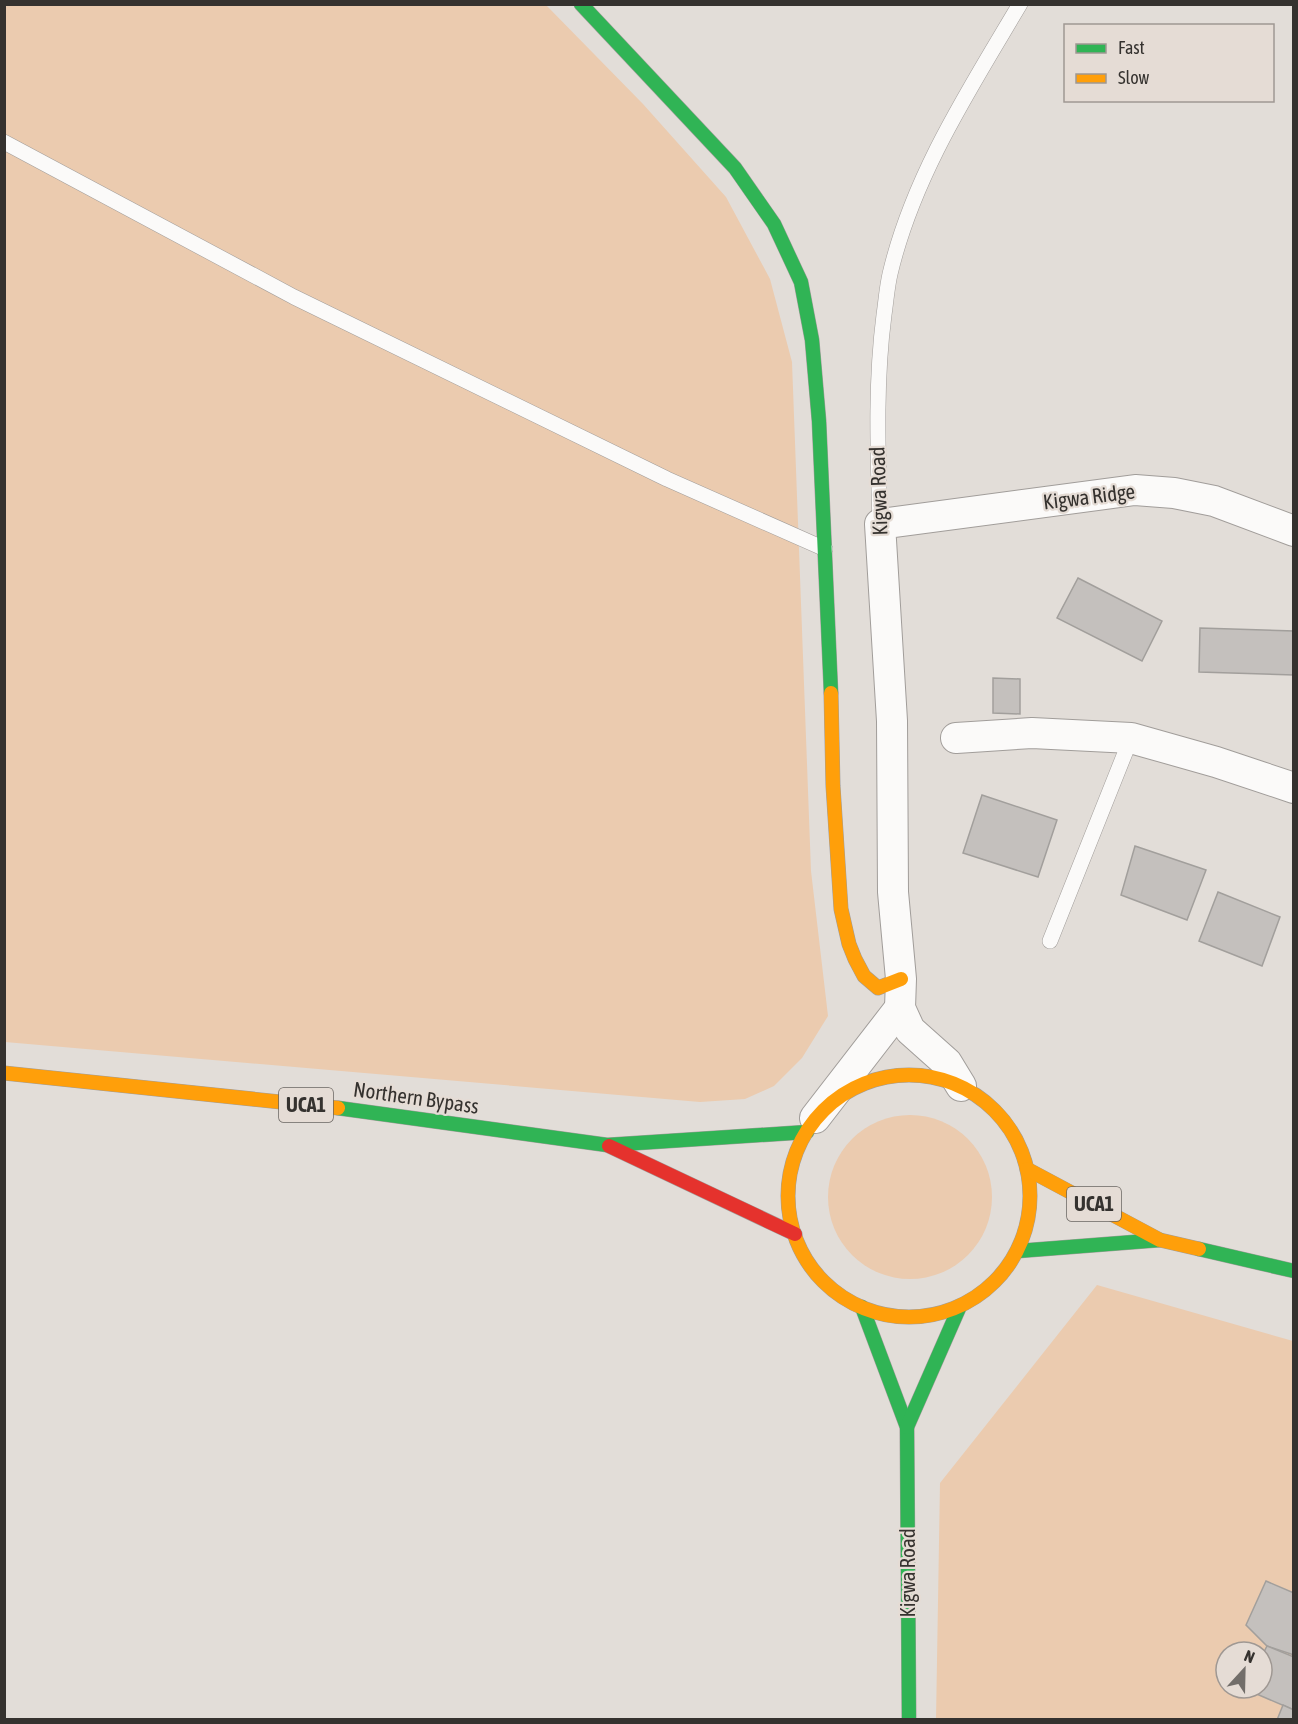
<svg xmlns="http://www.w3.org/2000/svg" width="1298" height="1724" font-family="'Asap Condensed',sans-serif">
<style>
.green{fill:#ebcbaf;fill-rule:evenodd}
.building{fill:#c4c0bd;stroke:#a29f9c;stroke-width:1.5}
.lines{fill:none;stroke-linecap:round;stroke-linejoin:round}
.lane-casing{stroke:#a19d9a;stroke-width:16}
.street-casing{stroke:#a19d9a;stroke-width:32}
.fast-casing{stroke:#a19d9a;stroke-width:15}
.slow-casing{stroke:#a19d9a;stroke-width:15}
.jam-casing{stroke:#a19d9a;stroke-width:15}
.lane{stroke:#fbfaf9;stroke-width:15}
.street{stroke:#fbfaf9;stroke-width:30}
.fast{stroke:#30b455;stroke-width:14}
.slow{stroke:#ff9f0a;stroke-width:14}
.jam{stroke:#e5322d;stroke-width:14}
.labels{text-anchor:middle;stroke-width:4.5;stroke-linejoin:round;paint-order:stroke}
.shield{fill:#e5dcd5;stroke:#6a6561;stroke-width:1.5}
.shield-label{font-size:20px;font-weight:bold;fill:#35322f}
.street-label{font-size:21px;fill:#35322f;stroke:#e5dcd5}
</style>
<rect width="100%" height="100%" fill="#e2ddd8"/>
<g class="green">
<polygon points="4,5 546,5 643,104 726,197 770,279 792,362 811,871 828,1016 802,1058 774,1086 745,1099 700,1102 5,1042"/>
<circle cx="910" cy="1197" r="82"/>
<path d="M1097 1285 1293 1341V1719L936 1720 940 1483ZM1226 1652H1262V1688H1226Z"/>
</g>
<g class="building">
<polygon points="1078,578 1162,621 1142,661 1057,618"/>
<polygon points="1200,628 1294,631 1294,675 1199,672"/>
<polygon points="993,678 1020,679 1020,714 993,713"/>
<polygon points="982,795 1057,820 1038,877 963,853"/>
<polygon points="1135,846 1206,870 1187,920 1121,895"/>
<polygon points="1218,892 1280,917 1262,966 1199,941"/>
<polygon points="1266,1581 1294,1593 1294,1655 1267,1646 1246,1625"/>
<polygon points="1267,1646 1294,1657 1294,1710 1245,1689 1262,1688 1262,1656"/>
<polygon points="1283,1705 1294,1710 1294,1720 1277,1720"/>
</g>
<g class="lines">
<defs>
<g id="lane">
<polyline points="4,142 294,297 667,479 825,549"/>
<path d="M880 524C878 454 875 384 884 315 886 301 887 287 890 274 913 176 969 90 1020 4"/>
<polyline points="1050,941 1131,738"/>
</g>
<g id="street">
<polyline points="956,738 1032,733 1131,738 1216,762 1294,788"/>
<polyline points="961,1086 947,1063 910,1030 900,1008 901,979 893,892 892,721 880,524 1135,490 1174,493 1214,501 1294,531"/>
<polyline points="815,1118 900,1008"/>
</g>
<g id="fast">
<polyline points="581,4 735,168 774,224 801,282 812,340 819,421 831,693"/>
<polyline points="338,1108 607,1145 807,1132"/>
<polyline points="1199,1249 1294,1271"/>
<polyline points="1018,1251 1160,1240"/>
<polyline points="862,1307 907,1427 909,1720"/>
<polyline points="907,1427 960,1306"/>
</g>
<g id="slow">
<polyline points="831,693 833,786 841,909 849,944 855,959 864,976 878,988 901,979"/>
<polyline points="4,1073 338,1108"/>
<circle cx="909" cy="1196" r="121"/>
<polyline points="1027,1169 1160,1240 1199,1249"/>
</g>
<polyline id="jam" points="609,1146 795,1234"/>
</defs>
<use href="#lane" class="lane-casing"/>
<use href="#street" class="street-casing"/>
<use href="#fast" class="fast-casing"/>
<use href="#slow" class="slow-casing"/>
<use href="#jam" class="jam-casing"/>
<use href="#lane" class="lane"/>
<use href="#street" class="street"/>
<use href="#fast" class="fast"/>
<use href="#slow" class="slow"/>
<use href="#jam" class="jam"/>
</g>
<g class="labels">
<g class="shield">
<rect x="279" y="1088" width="54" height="34" rx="4.5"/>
<rect x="1067" y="1187" width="54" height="34" rx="4.5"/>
</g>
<g class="shield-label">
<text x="306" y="1112">UCA1</text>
<text x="1094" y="1211">UCA1</text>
</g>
<g class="street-label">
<text transform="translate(879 491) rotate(-92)" y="7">Kigwa Road</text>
<text transform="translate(1089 497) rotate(-7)" y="7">Kigwa Ridge</text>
<text transform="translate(416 1098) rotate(8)" y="7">Northern Bypass</text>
<text transform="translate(908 1573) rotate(-90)" y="7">Kigwa Road</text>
</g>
</g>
<rect width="1298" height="1724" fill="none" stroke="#35322f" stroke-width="12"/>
<rect x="1064" y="24" width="210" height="78" fill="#e5dcd5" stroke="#9f9893" stroke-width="1.5"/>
<rect x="1076" y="44" width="30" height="9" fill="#30b455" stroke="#9f9893" stroke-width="1.5"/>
<text x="1118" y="54" font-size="18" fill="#35322f">Fast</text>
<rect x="1076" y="74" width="30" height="9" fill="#ff9f0a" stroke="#9f9893" stroke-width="1.5"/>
<text x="1118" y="84" font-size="18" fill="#35322f">Slow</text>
<g transform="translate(1244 1670) rotate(22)"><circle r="28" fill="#e5dcd5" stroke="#9f9893" stroke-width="1.5"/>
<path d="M0-4.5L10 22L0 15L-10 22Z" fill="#726e6a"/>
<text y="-9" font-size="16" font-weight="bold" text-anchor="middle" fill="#35322f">N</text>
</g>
</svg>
